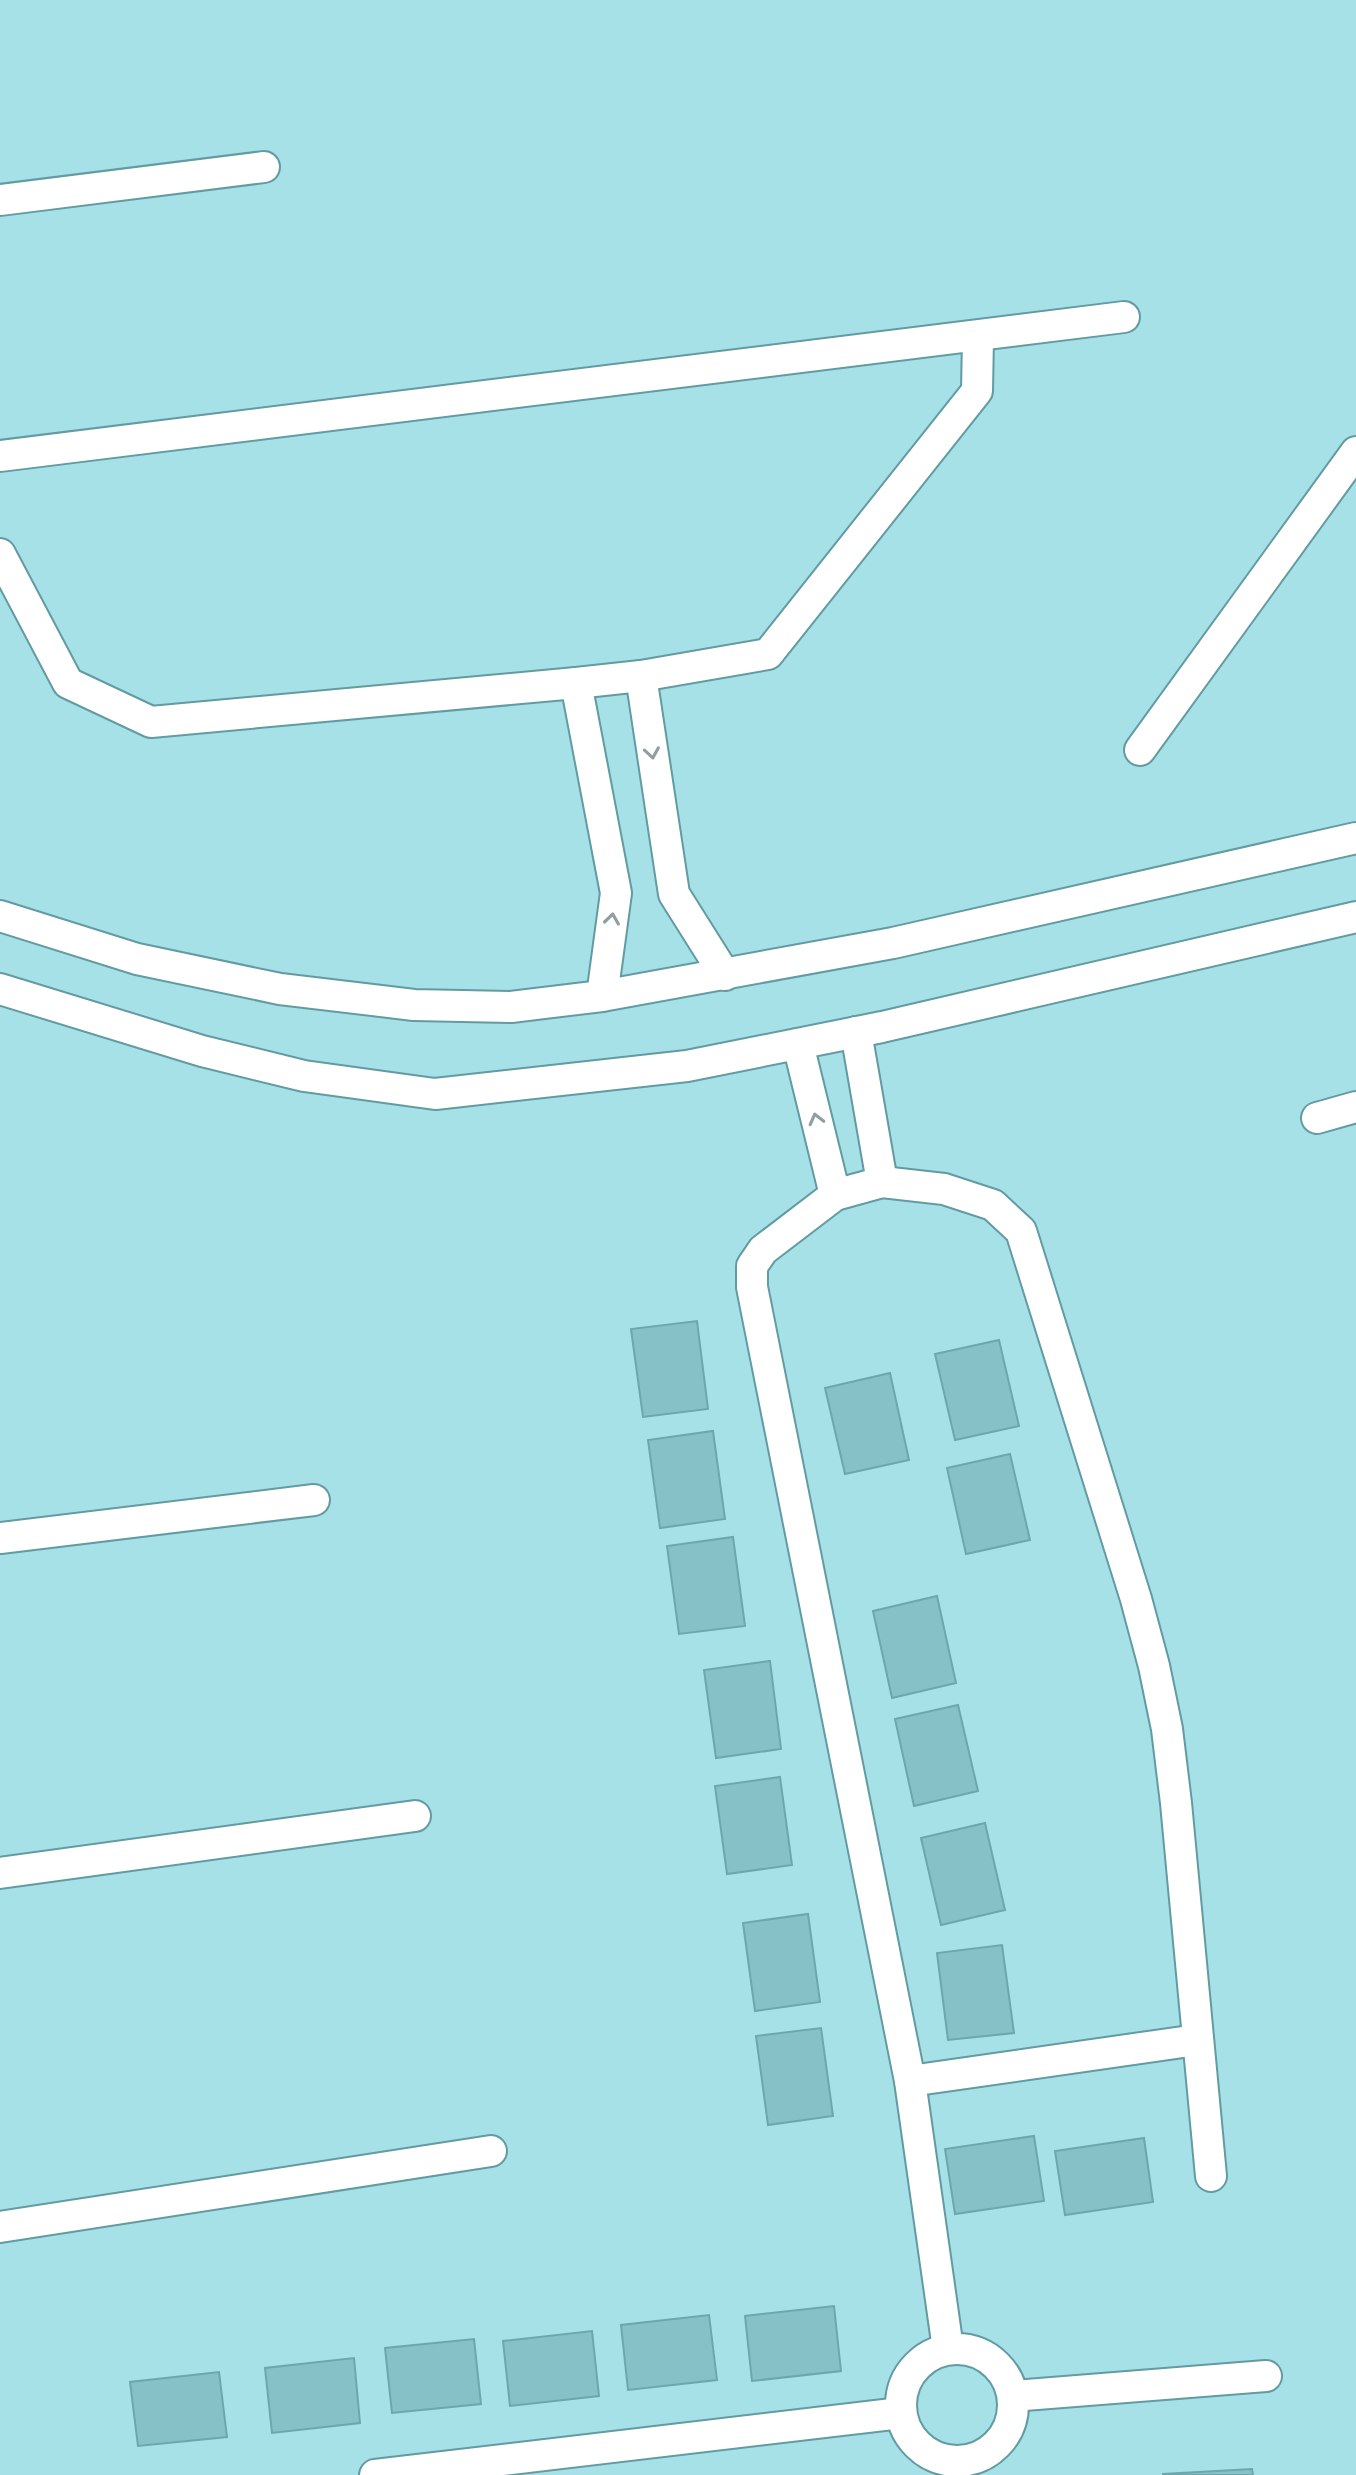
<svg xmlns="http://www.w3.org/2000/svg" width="1356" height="2475" font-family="Ubuntu,sans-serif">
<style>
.building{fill:#87c1c8;stroke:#6da7ad;stroke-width:2}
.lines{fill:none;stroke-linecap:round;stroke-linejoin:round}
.minor-casing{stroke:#629ba1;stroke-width:34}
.minor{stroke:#fff;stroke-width:30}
.oneway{stroke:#929ea0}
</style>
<rect width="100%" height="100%" fill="#a6e1e7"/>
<g class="building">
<polygon points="697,1321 708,1409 643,1417 631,1329"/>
<polygon points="999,1340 1019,1426 955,1440 935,1354"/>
<polygon points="890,1373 909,1460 845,1474 825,1388"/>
<polygon points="713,1431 725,1519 660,1528 648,1440"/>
<polygon points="1010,1454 1030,1540 966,1554 947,1468"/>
<polygon points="733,1537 745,1626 679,1634 667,1546"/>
<polygon points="937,1596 956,1683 892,1698 873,1611"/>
<polygon points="770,1661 781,1749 716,1758 704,1670"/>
<polygon points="958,1705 978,1791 914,1806 895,1719"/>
<polygon points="780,1777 792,1865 727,1874 715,1786"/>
<polygon points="985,1823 1005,1910 941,1925 921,1838"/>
<polygon points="808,1914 820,2002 755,2011 743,1923"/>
<polygon points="1002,1945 1014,2033 948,2040 937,1953"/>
<polygon points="821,2028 833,2116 768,2125 756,2036"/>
<polygon points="1034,2136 1044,2201 955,2214 945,2149"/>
<polygon points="1144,2138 1153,2202 1065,2215 1055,2151"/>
<polygon points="834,2306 841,2371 752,2381 745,2316"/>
<polygon points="709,2315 717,2380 628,2390 621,2325"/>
<polygon points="592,2331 599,2396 510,2406 503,2341"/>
<polygon points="474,2339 481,2404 392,2413 385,2348"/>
<polygon points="354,2358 360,2423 272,2433 265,2368"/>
<polygon points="219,2372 227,2437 138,2446 130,2382"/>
<polygon points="1252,2469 1253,2475 1163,2475 1163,2474"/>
</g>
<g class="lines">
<defs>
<g id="minor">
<polyline points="0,200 264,167"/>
<polyline points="0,456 1124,317"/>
<polyline points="0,554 68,683 151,722 576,683 641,676 768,654 977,391 978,337"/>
<polyline points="641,676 674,894 725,975"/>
<polyline points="576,683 616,893 602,996"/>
<polyline points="1140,750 1356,452"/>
<polyline points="0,916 137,959 280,989 414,1005 511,1007 602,996 893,943 1356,838"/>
<polyline points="0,989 202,1051 304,1076 435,1094 687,1066 882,1027 1356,917"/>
<polyline points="856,1032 882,1182"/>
<polyline points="798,1044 835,1195"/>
<polyline points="1317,1118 1356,1107"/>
<polyline points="0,1538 314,1500"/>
<polyline points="0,1873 415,1816"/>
<polyline points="910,2081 1197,2040"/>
<polyline points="0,2227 491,2151"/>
<polyline points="948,2349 910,2081 752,1287 752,1266 763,1250 835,1195 882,1182 944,1189 993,1205 1021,1231 1136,1599 1154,1666 1167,1729 1176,1803 1211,2176"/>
<circle cx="957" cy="2405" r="56"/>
<polyline points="1013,2396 1266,2376"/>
<polyline points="375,2475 901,2413"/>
</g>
</defs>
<use href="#minor" class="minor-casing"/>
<use href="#minor" class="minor"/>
</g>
<defs><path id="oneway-chevron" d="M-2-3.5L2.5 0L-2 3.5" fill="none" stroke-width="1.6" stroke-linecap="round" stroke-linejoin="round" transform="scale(2)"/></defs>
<g class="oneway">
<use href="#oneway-chevron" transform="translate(652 753) rotate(81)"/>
<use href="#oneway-chevron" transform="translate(612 919) rotate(-82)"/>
<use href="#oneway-chevron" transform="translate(816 1119) rotate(-104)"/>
</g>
</svg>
